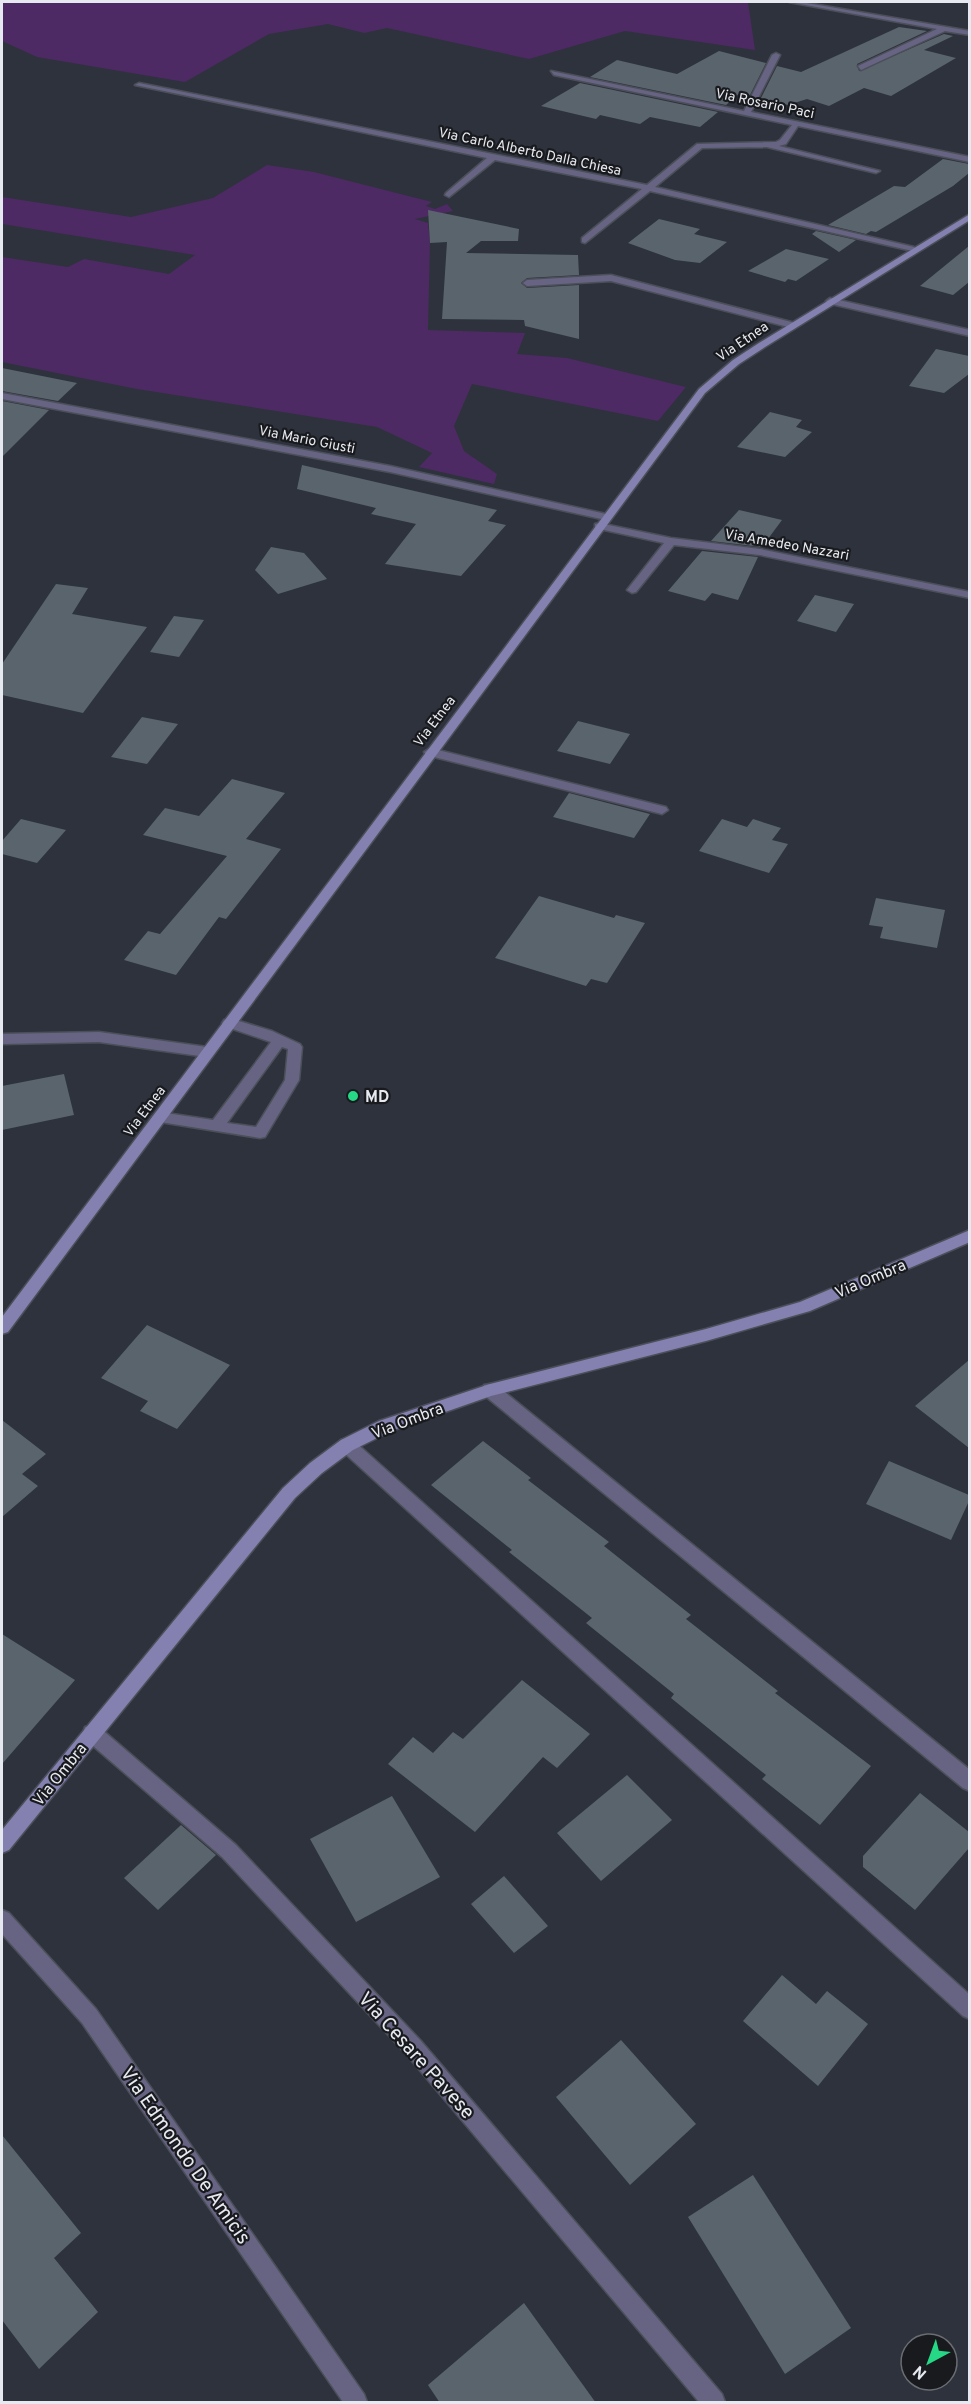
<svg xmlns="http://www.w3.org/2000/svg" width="971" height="2404" font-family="Overpass,sans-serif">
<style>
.green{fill:#4d2a63}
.building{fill:#5a646d}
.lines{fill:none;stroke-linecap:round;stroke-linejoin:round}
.service-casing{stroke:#4b4f59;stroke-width:3}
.minor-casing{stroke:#4b4f59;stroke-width:3}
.secondary-casing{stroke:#4b4f59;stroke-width:3}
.service{fill:#676483;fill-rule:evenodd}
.minor{fill:#676483;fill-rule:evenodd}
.secondary{fill:#8480b0;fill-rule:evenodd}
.poi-dot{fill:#26d886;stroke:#181a1e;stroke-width:2}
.labels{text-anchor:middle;stroke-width:4.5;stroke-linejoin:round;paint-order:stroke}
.far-street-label{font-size:14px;fill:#e6e9ef;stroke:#181a1e}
.poi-label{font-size:16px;font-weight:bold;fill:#e6e9ef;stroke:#181a1e;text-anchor:start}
.street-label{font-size:16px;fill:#e6e9ef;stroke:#181a1e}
.near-street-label{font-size:20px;fill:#e6e9ef;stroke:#181a1e}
</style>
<rect width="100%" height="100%" fill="#2e323c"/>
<g class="green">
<polygon points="2,2 748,2 755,50 625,31 529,59 387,28 364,33 328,24 269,34 185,82 37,57 2,41"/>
<polygon points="267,165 314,172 432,202 426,206 435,209 447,204 453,211 415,219 428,223 430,243 428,330 525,333 517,354 567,358 686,387 658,421 472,384 454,426 464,451 497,474 494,484 419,467 432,453 377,427 137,389 2,362 2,257 68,267 84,259 169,274 195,255 2,224 2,197 131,217 213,198"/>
</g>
<g class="building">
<polygon points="899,27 927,31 857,64 859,71 944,34 953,36 924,50 956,58 891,96 864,88 829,106 807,99 788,105 761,98 777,66 801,72"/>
<polygon points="719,51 766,63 750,95 741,92 726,105 590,77 617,60 677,74"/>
<polygon points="580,83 718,112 700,127 650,117 640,124 600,115 596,119 541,106"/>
<polygon points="943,159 969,164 969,173 953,186 876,232 871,231 866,234 828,225 894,186 905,187"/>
<polygon points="428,210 519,229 518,241 481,241 466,253 578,255 579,275 527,278 521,283 527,288 579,285 579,339 525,326 524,320 442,319 447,242 430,243"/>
<polygon points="659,219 700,229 694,234 727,242 700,263 675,260 628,243"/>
<polygon points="816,231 856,240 839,252 812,234"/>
<polygon points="969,246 969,282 953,295 920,286"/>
<polygon points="786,249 829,259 796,281 788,279 785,282 748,271"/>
<polygon points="936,349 969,356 969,374 944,393 909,386"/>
<polygon points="2,368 77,383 58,401 2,391"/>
<polygon points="2,401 49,410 2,457"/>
<polygon points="770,412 802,420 796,427 812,432 785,457 737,447"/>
<polygon points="302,465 497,510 488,521 506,525 461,576 385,564 416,524 371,514 376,508 297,489"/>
<polygon points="739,510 782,520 762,547 711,541"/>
<polygon points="271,547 304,553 327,579 278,594 255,570"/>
<polygon points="702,551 758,557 738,600 712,593 705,601 668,591"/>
<polygon points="56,584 88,588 72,614 147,627 83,713 2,695 2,664"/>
<polygon points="815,595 854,604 836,632 797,621"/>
<polygon points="174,616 204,620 179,657 150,652"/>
<polygon points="142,717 178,724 147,764 111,757"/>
<polygon points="578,721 630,734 610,764 557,751"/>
<polygon points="232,779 285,793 246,839 281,849 226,919 219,917 176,975 124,960 148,931 160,934 227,856 143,835 165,808 199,816"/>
<polygon points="569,793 650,814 634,838 553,817"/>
<polygon points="21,819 66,830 37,863 2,854 2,841"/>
<polygon points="722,819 747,827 753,819 781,828 772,840 788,844 769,873 699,851"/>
<polygon points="539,896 614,918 616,915 645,923 607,983 591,979 586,986 495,958"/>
<polygon points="876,898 945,910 937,948 880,938 883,927 869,925"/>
<polygon points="64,1074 74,1115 2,1130 2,1086"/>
<polygon points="147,1325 230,1365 177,1429 140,1411 148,1401 101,1378"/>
<polygon points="969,1360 969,1448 915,1406"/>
<polygon points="2,1420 46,1454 22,1474 38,1486 2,1517"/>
<polygon points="483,1441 531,1478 528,1480 609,1542 604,1546 691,1615 686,1619 778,1691 775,1693 871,1766 820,1825 762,1779 766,1775 671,1698 674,1694 586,1623 592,1618 509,1552 512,1550 431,1485"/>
<polygon points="889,1461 969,1495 969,1501 951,1540 866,1504"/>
<polygon points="2,1634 75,1680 2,1764"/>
<polygon points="522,1680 590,1734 557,1768 543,1757 475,1832 388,1764 413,1737 433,1753 453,1732 463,1739"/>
<polygon points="627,1775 672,1820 601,1881 557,1833"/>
<polygon points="920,1793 969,1832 969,1848 915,1910 863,1867 863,1856"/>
<polygon points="392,1796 440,1877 356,1922 310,1839"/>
<polygon points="181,1825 216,1855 158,1910 124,1878"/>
<polygon points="504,1876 548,1926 514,1953 471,1904"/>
<polygon points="782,1975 816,2004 827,1991 868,2024 818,2086 743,2021"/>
<polygon points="621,2040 696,2124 630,2185 556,2097"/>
<polygon points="2,2135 81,2233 54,2258 98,2312 39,2369 2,2320"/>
<polygon points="753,2175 851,2328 785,2374 688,2217"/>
<polygon points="524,2303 596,2403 440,2403 428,2385"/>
</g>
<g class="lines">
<defs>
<g id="service">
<polygon points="611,275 795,323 797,325 792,328 611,281 527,286 523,283 527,280"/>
<polygon points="830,298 970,330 970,336 827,303 826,301"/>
<polygon points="430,748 666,807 668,810 662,814 426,755 424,752"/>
<path d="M229 1018 272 1031 300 1044 302 1047 299 1080 265 1137 260 1138 154 1121 152 1117 159 1112 213 1120 271 1042 224 1026 222 1023 224 1020ZM282 1047 288 1049 285 1080 256 1127 227 1123Z"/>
<polygon points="99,1032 207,1047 214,1052 207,1057 99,1042 2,1044 2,1034"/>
<polygon points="490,1384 496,1385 970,1770 970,1791 963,1788 484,1395 482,1390 484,1385"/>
<polygon points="347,1438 353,1440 970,1995 970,2019 963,2016 341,1450 339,1445 341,1440"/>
</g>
<g id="minor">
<polygon points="789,2 801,2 970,31 970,35 945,31 861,70 858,66 937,29"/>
<polygon points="776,53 780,55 751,112 970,157 970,162 798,126 786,144 779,146 880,171 876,173 767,147 702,148 655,187 914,247 918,250 917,252 650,191 585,243 582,242 582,238 642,189 495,160 449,197 445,195 446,193 487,158 135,85 139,83 647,185 697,144 776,142 780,140 792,125 554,75 551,71 744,111 772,55"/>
<polygon points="2,393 390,466 606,514 611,517 606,520 390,472 2,399"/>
<polygon points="599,523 671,538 760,549 970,592 970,598 760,555 674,545 636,592 632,593 627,590 664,543 595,528 595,524"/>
<polygon points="92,1725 99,1727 236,1845 421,2041 722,2394 725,2402 699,2402 407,2055 222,1857 85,1739 83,1733 85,1727"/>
<polygon points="2,1910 9,1913 96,2009 364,2394 367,2402 343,2402 82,2023 2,1934"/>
</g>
<g id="secondary">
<polygon points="970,214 970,220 765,347 739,364 705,393 8,1332 2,1334 2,1317 699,389 733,360 759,343"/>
<polygon points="970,1230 970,1242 810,1311 706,1341 491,1396 391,1431 353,1450 322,1473 295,1498 9,1850 2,1853 2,1830 283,1488 310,1463 341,1440 379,1421 490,1384 706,1329 800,1302"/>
</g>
</defs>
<use href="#service" class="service-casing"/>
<use href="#minor" class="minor-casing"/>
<use href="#secondary" class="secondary-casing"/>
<use href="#service" class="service"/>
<use href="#minor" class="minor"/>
<use href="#secondary" class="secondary"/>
</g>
<circle class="poi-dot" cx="353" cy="1096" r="6"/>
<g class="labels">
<g class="far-street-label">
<text transform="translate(765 103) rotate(12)" y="5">Via Rosario Paci</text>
<text transform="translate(530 151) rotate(12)" y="5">Via Carlo Alberto Dalla Chiesa</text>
<text transform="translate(742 341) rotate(-34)" y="5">Via Etnea</text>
<text transform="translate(307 439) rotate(11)" y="5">Via Mario Giusti</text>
<text transform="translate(787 544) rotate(10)" y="5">Via Amedeo Nazzari</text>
<text transform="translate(434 721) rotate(-53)" y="5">Via Etnea</text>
<text transform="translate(144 1111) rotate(-53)" y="5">Via Etnea</text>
</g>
<g class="poi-label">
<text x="365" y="1102">MD</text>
</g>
<g class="street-label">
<text transform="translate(870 1278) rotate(-23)" y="6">Via Ombra</text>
<text transform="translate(407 1420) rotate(-21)" y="6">Via Ombra</text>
<text transform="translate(59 1774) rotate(-51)" y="6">Via Ombra</text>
</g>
<g class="near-street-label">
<text transform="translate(417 2055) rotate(48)" y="7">Via Cesare Pavese</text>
<text transform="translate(186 2155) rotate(55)" y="7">Via Edmondo De Amicis</text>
</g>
</g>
<rect width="971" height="2404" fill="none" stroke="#e6e9ef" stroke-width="6"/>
<g transform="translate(929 2362) rotate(221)"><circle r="28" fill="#181a1e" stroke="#6a6d72" stroke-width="1.5"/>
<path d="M0-4.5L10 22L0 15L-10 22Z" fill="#26d886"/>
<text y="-9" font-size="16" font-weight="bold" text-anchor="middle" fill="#e6e9ef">N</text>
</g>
</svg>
